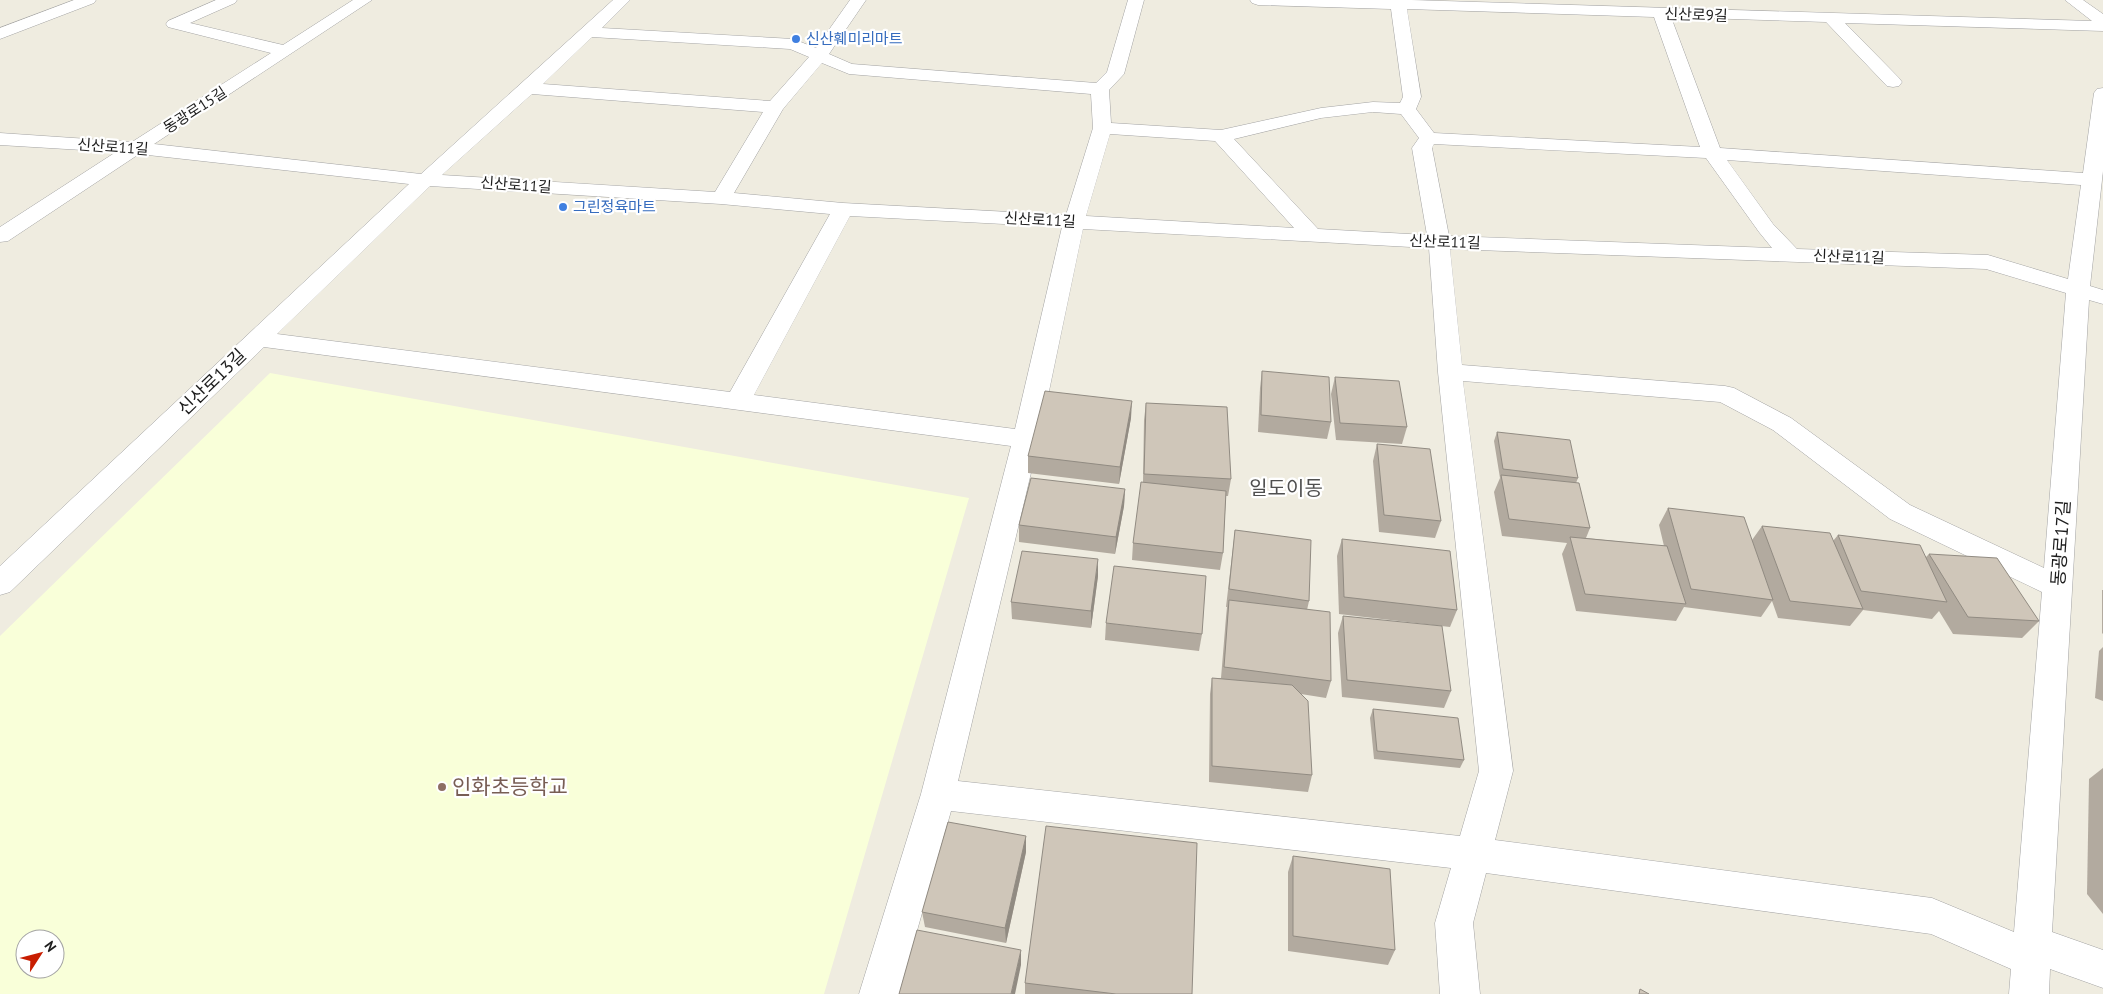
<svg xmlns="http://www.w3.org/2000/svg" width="2103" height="994" font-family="'PT Sans','Noto Sans KR',sans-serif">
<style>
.education{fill:#f9ffd9;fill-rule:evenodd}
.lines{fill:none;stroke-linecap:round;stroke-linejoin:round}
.minor-casing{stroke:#a3a3a3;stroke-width:1}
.minor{fill:#fff;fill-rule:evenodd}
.wall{fill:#b2aa9f}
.shaded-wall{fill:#918b82}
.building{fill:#cfc6b9;stroke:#918b82}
.shop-dot{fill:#3f7fe0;stroke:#fff;stroke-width:2}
.education-dot{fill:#8d6e63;stroke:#fff;stroke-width:2}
.labels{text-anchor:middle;stroke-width:4.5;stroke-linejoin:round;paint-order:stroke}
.far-street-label{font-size:15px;fill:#1c1c1c;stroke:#fff}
.far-shop-label{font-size:15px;fill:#366cbe;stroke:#fff;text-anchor:start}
.street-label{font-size:18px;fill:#1c1c1c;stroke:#fff}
.quarter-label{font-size:20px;fill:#4f4f4f;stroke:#fff}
.near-education-label{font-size:21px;fill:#785e54;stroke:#fff;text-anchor:start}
</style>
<rect width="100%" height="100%" fill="#efece0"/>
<path class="education" d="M270 373 969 498 824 994H0V636ZM25 939H55V969H25Z"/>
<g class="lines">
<defs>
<g id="minor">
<polygon points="74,0 96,0 94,3 0,39 0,28"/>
<path d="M216 0H237L235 3 190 23 283 45 353 0H372L154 144 421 174 613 0H630L602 28 793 39 816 48 850 0H866L829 54 852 64 1096 83 1107 72 1128 0H1144L1124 74 1109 90 1111 123 1221 130 1321 108 1373 102 1400 103 1403 97 1391 9 1258 5 1252 3 1250 0H1411L2092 21 2065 0H2083L2103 14V31L1845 23 1899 78 1902 82 1899 86 1893 87 1887 86 1826 22 1671 17 1720 148 2083 173 2094 93 2097 89 2103 88V171L2090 286 2103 290V304L2089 300 2052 932 2103 950V988L2050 969 2049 994H2009L2011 969 1931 934 1486 873 1473 923 1480 994H1440L1435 923 1451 868 951 811 899 994H859L921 794 1011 446 264 347 10 592 0 595V566L409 184 139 154 8 241 0 242V227L116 152 0 145V133L132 142 271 53 168 27 166 24 168 21ZM1407 9 1654 17 1700 147 1434 133 1416 109 1421 97ZM592 37 790 49 809 57 770 101 543 84ZM822 63 849 74 1091 94 1093 128 1066 215 843 203 734 193 783 109ZM532 94 763 112 715 192 442 175ZM1373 112 1401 114 1419 138 1412 148 1427 235 1318 229 1234 139 1321 118ZM1110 134 1215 141 1294 228 1086 216ZM1434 144 1706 158 1759 232 1772 248 1449 236 1432 148ZM1727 160 2081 185 2068 279 1988 255 1797 249 1773 224ZM430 186 721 204 830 214 730 392 277 334ZM850 216 1062 227 1015 429 754 395ZM1083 229 1429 248 1438 372 1479 771 1460 836 958 781 1039 439ZM1450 249 1986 269 2066 293 2044 568 1910 505 1791 418 1734 388 1725 386 1462 365ZM1463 381 1720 402 1773 430 1890 519 2042 592 2014 932 1932 898 1495 840 1513 771Z"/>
</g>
</defs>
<use href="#minor" class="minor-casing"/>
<use href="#minor" class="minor"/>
</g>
<g class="wall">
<polygon points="1262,371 1331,422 1327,439 1258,432 1260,388"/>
<polygon points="1335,377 1407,427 1402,444 1336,440 1331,394"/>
<polygon points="1146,403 1231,479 1228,496 1226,496 1223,553 1220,570 1132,560 1133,543 1143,482 1144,420"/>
<polygon points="1131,418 1119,484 1028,473 1028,456"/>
<polygon points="1497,432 1578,478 1576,483 1590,528 1586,538 1664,546 1659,525 1668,508 1752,540 1762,526 1833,541 1838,535 1926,557 1929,554 2039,621 2022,638 1953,634 1939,611 1932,619 1863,610 1850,626 1778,618 1772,601 1761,617 1684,607 1676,621 1576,611 1562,554 1567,543 1502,536 1494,492 1500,478 1494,441"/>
<polygon points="1377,444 1441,521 1435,538 1379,532 1373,461"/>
<polygon points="1125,489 1124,506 1115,554 1019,542 1019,525"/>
<polygon points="1235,530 1309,601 1307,610 1331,681 1326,698 1301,694 1312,775 1308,792 1209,782 1210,694 1212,678 1221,678 1226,617 1227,607 1226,607 1233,547"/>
<polygon points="1342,539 1457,610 1450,627 1339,614 1337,556"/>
<polygon points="1098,576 1091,628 1012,619 1011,602"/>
<polygon points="2102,590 2103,590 2103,634 2102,633"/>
<polygon points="1343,616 1451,691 1444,708 1342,697 1338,633"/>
<polygon points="1106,623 1202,634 1199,651 1105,640"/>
<polygon points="2103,647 2103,701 2095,698 2099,651"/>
<polygon points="1373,709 1464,760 1460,768 1374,759 1370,718"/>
<polygon points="2103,768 2103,914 2087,894 2089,779"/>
<polygon points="1026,836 1026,852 1006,943 925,927 922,912"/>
<polygon points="1293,856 1395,950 1388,965 1288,951 1288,872"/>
<polygon points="1025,983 1192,994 1025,994"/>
</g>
<g class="shaded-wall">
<polygon points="1132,401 1131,418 1119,484 1120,467"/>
<polygon points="1125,489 1124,506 1115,554 1116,537"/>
<polygon points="1098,559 1098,576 1091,628 1091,611"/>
<polygon points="1026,836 1026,852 1006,943 1005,928"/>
<polygon points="1021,950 1021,965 1015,994 1011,994"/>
</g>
<g class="building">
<polygon points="1262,371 1329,377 1331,422 1261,415"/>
<polygon points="1335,377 1399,381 1407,427 1340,423"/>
<polygon points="1045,391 1132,401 1120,467 1028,456"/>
<polygon points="1146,403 1227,407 1231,479 1144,474"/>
<polygon points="1497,432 1570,440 1578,478 1503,469"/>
<polygon points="1377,444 1430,449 1441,521 1384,515"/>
<polygon points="1501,475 1579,483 1590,528 1509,519"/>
<polygon points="1031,478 1125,489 1116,537 1019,525"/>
<polygon points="1141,482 1226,491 1223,553 1133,543"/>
<polygon points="1668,508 1744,517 1773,600 1691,589"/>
<polygon points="1762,526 1830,533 1863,609 1790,601"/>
<polygon points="1235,530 1311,540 1309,601 1229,589"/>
<polygon points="1838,535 1920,545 1947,602 1861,591"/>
<polygon points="1570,537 1667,546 1686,604 1585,594"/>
<polygon points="1342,539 1450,551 1457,610 1344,597"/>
<polygon points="1022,551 1098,559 1091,611 1011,602"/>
<polygon points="1929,554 1997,558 2039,621 1968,617"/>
<polygon points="1114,566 1206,576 1202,634 1106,623"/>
<polygon points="1229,600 1330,612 1331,681 1224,667"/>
<polygon points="1343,616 1442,626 1451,691 1347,680"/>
<polygon points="1212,678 1292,685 1308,701 1312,775 1212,766"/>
<polygon points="1373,709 1458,718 1464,760 1377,751"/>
<polygon points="948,822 1026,836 1005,928 922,912"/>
<polygon points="1046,826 1197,843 1192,994 1116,994 1025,983"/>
<polygon points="1293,856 1390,869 1395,950 1293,936"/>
<polygon points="917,930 1021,950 1011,994 899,994"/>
<polygon points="1640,989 1649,994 1639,994"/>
</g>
<g class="shop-dot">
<circle cx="796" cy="39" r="5"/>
<circle cx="563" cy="207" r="5"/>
</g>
<circle class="education-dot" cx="442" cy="787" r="5"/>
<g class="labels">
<g class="far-street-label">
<text transform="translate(1696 15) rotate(2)" y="5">신산로9길</text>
<text transform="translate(195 110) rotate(-33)" y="5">동광로15길</text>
<text transform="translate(113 147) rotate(4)" y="5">신산로11길</text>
<text transform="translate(516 185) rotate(4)" y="5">신산로11길</text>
<text transform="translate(1040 220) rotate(3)" y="5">신산로11길</text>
<text transform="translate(1445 242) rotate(2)" y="5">신산로11길</text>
<text transform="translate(1849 257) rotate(2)" y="5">신산로11길</text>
</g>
<g class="far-shop-label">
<text x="806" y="44">신산훼미리마트</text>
<text x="573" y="212">그린정육마트</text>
</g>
<g class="street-label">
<text transform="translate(212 382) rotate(-44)" y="6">신산로13길</text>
<text transform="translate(2061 543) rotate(-86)" y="6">동광로17길</text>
</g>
<g class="quarter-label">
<text x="1286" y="495">일도이동</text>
</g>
<g class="near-education-label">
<text x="452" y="794">인화초등학교</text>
</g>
</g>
<g transform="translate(40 954) rotate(54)"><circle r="24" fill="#ffffff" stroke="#a4a4a4"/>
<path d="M0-4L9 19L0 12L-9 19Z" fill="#c81d00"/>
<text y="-8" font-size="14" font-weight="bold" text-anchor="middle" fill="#1c1c1c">N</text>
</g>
</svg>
